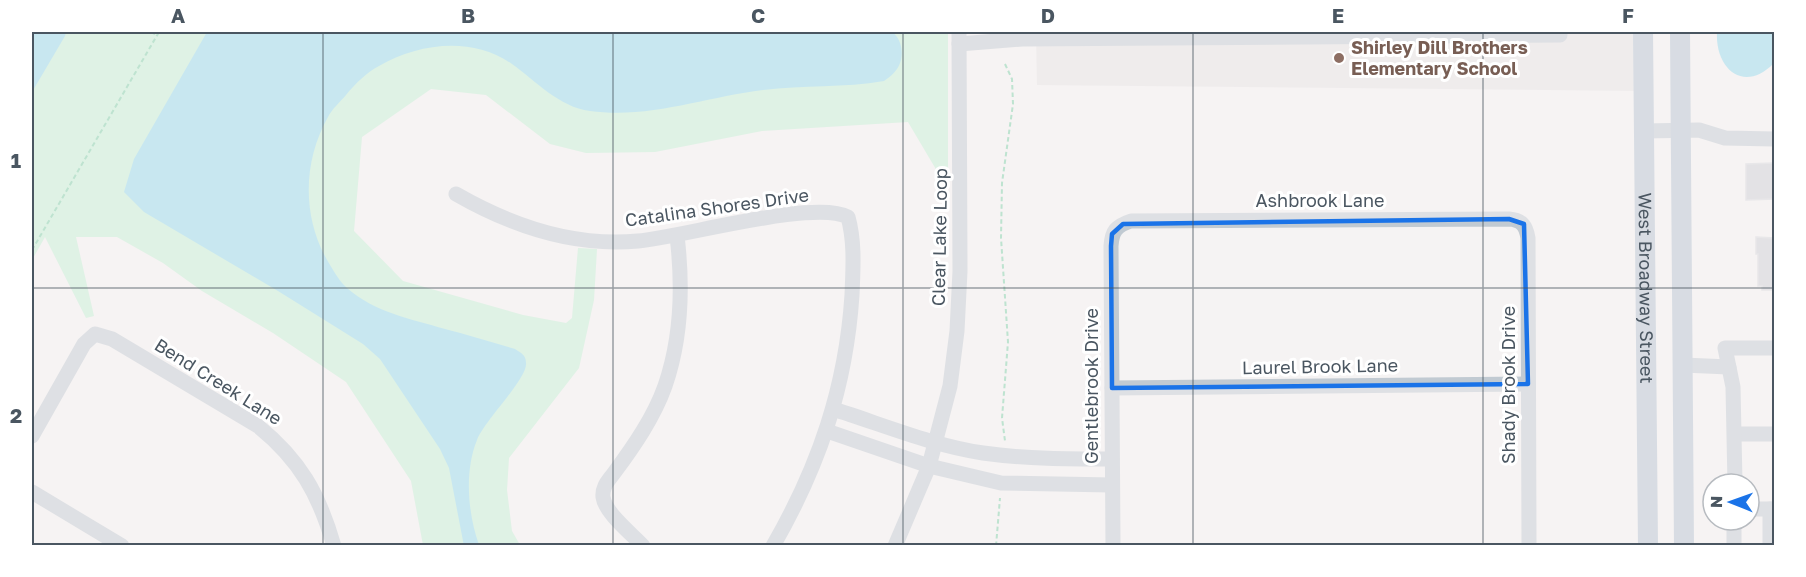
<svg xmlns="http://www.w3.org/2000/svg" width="1806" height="577" font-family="'Golos Text',sans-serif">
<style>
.education{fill:#e6e4e5}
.green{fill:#c3f1d5}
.water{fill:#90daee}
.building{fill:#cdcfd5;stroke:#d7d9de;stroke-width:1.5}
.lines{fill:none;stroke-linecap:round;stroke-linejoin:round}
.path{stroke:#7ad0a6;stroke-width:2;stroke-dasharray:4.5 3;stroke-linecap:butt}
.minor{stroke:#c1cad2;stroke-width:15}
.major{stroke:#b3c2d1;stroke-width:20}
.marked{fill:none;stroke:#1a73e8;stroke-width:4.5;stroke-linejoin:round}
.grid{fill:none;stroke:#4a5661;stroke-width:1.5;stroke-opacity:0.55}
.education-dot{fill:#8d6e63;stroke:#fff;stroke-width:2}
.labels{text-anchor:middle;stroke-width:6;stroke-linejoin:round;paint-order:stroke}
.education-label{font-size:18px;font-weight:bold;fill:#785e54;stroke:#fff;text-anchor:start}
.street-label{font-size:18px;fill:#4a5661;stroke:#fff}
.neatline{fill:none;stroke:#4a5661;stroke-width:2}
.grid-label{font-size:20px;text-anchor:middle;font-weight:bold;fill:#4a5661}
</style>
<rect width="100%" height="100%" fill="#f5f3f3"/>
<polygon class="education" points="1036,32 1640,32 1644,91 1037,85"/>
<polygon class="green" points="32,32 948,32 948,171 937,171 908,122 762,131 655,152 586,153 550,144 486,95 431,89 362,137 354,231 403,281 523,315 566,323 572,318 578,248 597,249 594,300 579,368 509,458 507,490 512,531 520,545 423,545 411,481 346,382 273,333 202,291 163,263 117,237 76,237 94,316 86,318 45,237 32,260"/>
<g class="water">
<polygon points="32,32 66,32 65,36 32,92"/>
<path d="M207 32H892C901 38 904 52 900 63 898 70 890 77 884 81 844 88 803 85 763 90 705 97 650 119 590 111 559 107 536 81 512 64 472 36 419 43 379 66 367 72 355 84 346 95 340 102 332 109 328 117 302 163 302 220 330 265 335 273 340 282 347 288 374 312 411 319 445 329 468 335 492 342 515 349 521 353 526 355 526 363 528 378 484 421 477 440 464 472 468 514 479 545L464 546 449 468 440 449 380 359 363 344 278 291 144 212 124 192 134 159Z"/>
<path d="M1717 32H1774V63C1744 94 1715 69 1717 32Z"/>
</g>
<g class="building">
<polygon points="1774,163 1774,199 1746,200 1746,164"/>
<polygon points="1756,237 1774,238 1774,290 1762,290 1762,286 1758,286 1758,254 1756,254"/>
</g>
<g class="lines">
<g class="path">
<polyline points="151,32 157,35"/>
<polyline points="1005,64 1012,79 1013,104 1002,183 1001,238 1008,342 1002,418 1005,441"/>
<polyline points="32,250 159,32"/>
<polyline points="996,546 1000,498"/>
</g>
<g class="minor">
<polyline points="959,44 1022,39 1560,35 1560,32"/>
<polyline points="1644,131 1699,130 1725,138 1774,139"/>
<path d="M456 194C510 225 574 247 638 241 683 237 815 199 848 217 855 242 853 269 852 295 846 387 819 466 773 546"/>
<polyline points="1683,365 1729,367"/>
<polyline points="1112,388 1528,384"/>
<path d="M833 409C881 424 934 446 983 453 1026 459 1069 459 1112 459"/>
<polyline points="827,431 929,466 1001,483 1112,485"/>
<polyline points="1735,434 1774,434"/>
<path d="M32 436 84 344 95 334 112 339 258 426C300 460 319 494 334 546"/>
<polyline points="1735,484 1733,387 1725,348 1774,348"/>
<polyline points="32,492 122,546"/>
<polyline points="1749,509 1770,509"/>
<path d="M643 546C632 534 605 513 603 497 602 486 609 480 614 473 634 446 654 417 665 386 682 337 683 286 677 236"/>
<polyline points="895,546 929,466 950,386 957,331 960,271 959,32"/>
<path d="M1113 546 1111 246C1112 231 1116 226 1131 221L1509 219C1522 220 1526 226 1528 238L1529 546"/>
<polyline points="1734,546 1734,520"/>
<polyline points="1770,546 1770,509 1774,509"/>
</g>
<g class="major">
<path id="s1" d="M1643 32 1648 546"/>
<polyline points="1680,32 1684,546"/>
</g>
</g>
<path d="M0 0H1806V577H0ZM1509 219 1524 224 1528 384 1112 388 1111 246 1112 234 1123 224Z" fill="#f5f3f3" fill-opacity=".55" fill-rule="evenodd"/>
<path class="marked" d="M1509 219 1524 224 1528 384 1112 388 1111 246 1112 234 1123 224Z"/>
<path class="grid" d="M323 32V546M613 32V546M903 32V546M1193 32V546M1483 32V546M32 288H1774"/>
<circle class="education-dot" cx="1339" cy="58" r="6"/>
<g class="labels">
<g class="education-label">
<text x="1351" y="54">Shirley Dill Brothers<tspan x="1351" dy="21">Elementary School</tspan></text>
</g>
<g class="street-label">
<text x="1320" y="207">Ashbrook Lane</text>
<text transform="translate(717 208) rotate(-8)" y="6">Catalina Shores Drive</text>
<text transform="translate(940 237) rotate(-89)" y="6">Clear Lake Loop</text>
<text dy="6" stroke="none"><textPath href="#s1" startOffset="256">West Broadway Street</textPath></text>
<text transform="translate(1320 367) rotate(-1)" y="6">Laurel Brook Lane</text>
<text transform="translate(218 382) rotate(32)" y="6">Bend Creek Lane</text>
<text transform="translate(1509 385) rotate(-90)" y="6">Shady Brook Drive</text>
<text transform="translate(1092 386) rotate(-90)" y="6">Gentlebrook Drive</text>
</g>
</g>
<rect width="1806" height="577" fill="none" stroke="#ffffff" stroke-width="66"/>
<g transform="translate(1731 502) rotate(271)"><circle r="28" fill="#ffffff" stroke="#b7bbc0" stroke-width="1.5"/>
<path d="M0-4.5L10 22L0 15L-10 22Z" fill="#1a73e8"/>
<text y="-9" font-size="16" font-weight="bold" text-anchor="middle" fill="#4a5661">N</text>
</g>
<rect x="33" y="33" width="1740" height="511" class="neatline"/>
<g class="grid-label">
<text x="178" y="23">A</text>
<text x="468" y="23">B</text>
<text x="758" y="23">C</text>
<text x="1048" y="23">D</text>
<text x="1338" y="23">E</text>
<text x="1628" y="23">F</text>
<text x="16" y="168">1</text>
<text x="16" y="423">2</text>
</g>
</svg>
